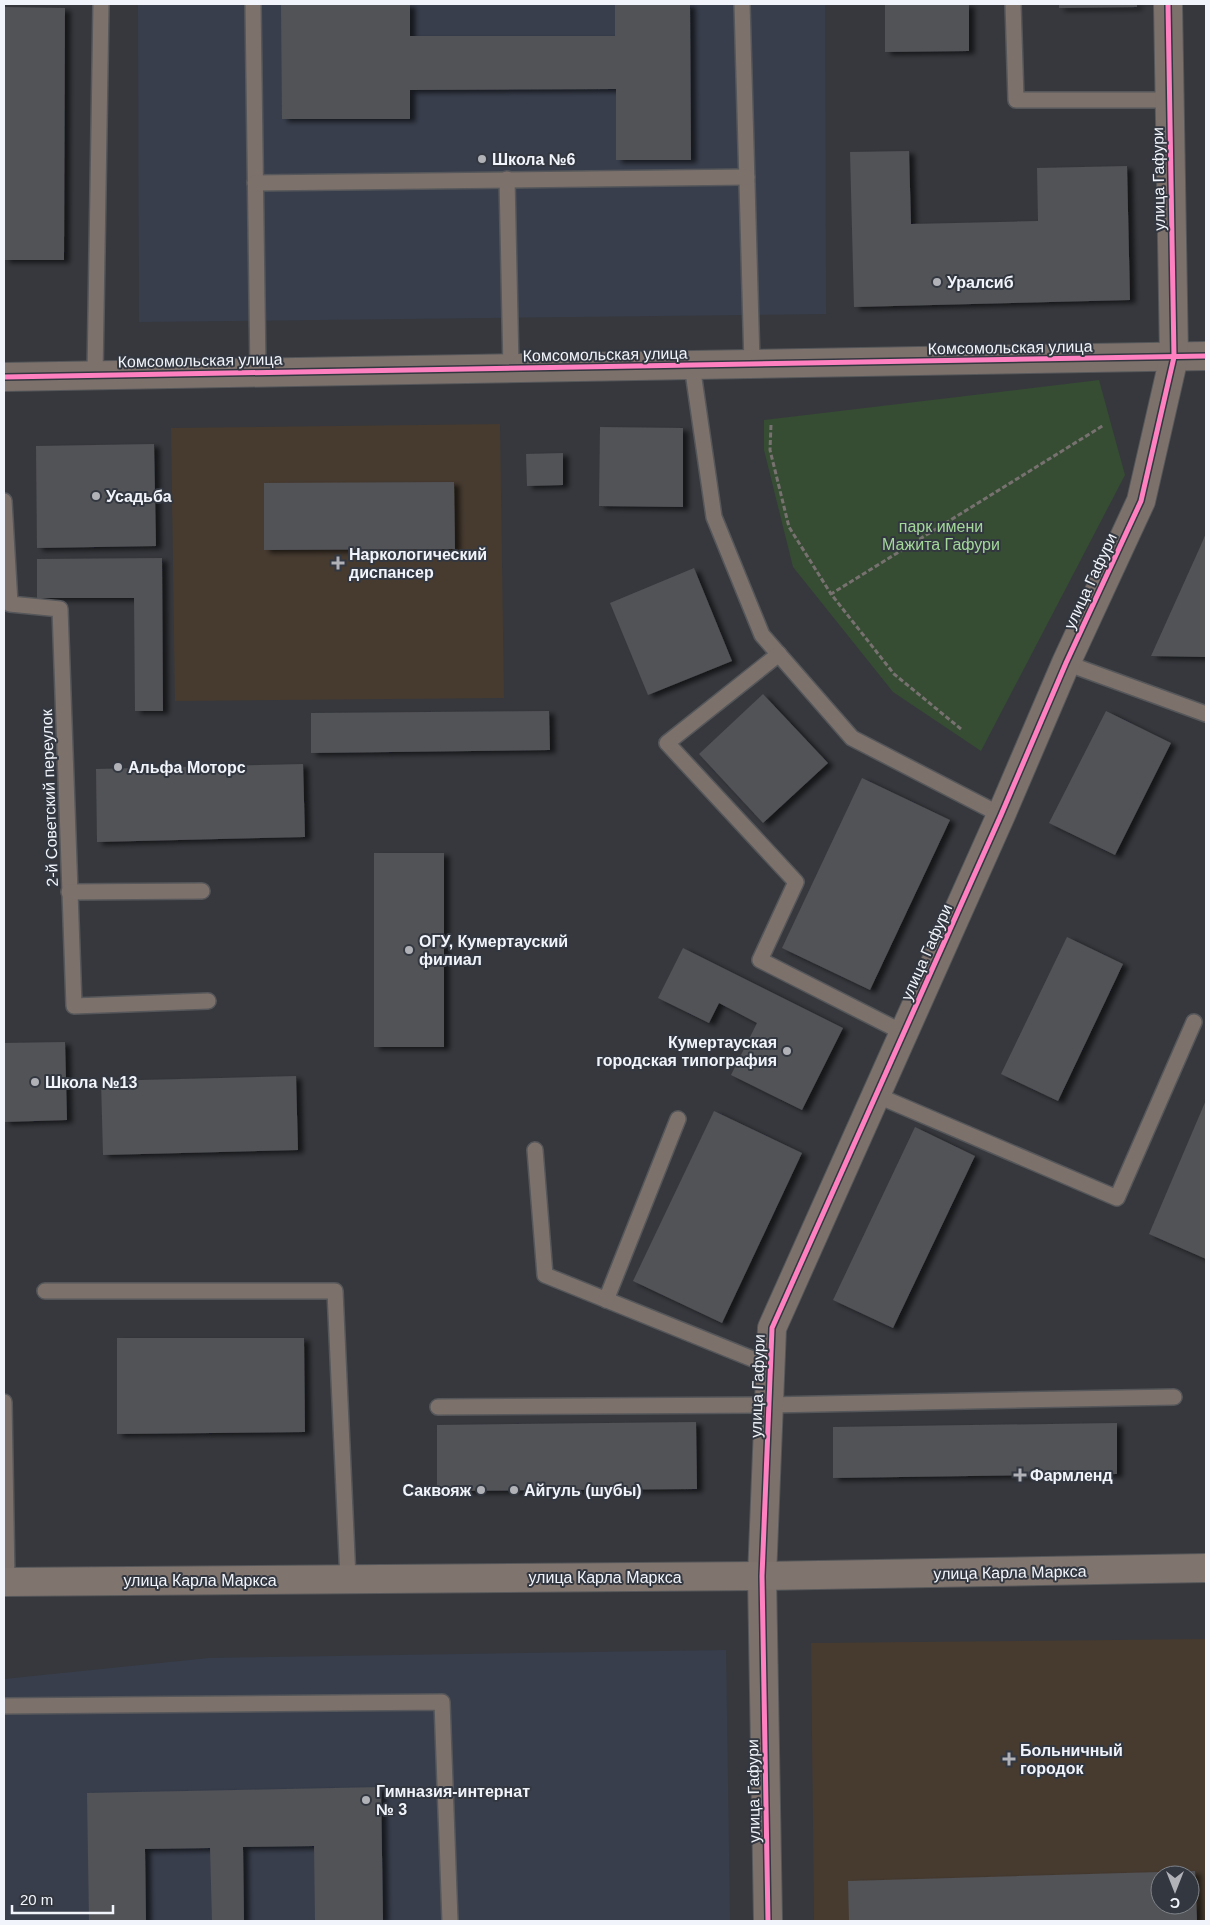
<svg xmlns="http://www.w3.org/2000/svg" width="1210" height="1925" font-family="Helvetica,sans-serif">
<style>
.built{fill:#383e4c}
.medical{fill:#473b30;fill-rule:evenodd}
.green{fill:#364c33}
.building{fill:#515257;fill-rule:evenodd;filter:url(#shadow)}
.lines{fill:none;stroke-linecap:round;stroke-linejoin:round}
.service-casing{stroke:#55575a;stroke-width:18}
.minor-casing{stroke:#55575a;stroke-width:30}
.tertiary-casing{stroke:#55575a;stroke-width:30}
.secondary-casing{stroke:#55575a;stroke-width:30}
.path{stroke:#777270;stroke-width:3;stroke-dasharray:5 2.5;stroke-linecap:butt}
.service{stroke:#7d716c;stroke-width:15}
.minor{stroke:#7d716c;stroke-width:28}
.tertiary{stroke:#7d716c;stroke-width:28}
.secondary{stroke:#80746e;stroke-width:28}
.cycleway-casing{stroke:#333740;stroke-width:8}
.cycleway{stroke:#ff80c0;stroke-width:5}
.poi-dot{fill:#b0b2b8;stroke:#333740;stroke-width:2}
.labels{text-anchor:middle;stroke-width:4;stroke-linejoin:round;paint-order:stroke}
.poi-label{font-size:16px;font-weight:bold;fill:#f1f4fa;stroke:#333740;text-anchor:start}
.street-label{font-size:16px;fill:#f1f4fa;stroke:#333740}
.park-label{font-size:16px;fill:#a3d89a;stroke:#333740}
</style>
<defs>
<filter id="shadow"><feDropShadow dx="5.5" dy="3" stdDeviation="2.5" flood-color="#0009"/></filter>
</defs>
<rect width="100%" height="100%" fill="#36383d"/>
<g class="built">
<polygon points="138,4 825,4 826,314 139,322"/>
<polygon points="726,1650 730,1921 4,1921 4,1679 209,1658"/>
</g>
<g class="medical">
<polygon points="500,424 504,698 175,701 171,428"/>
<path d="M1206 1639V1921H814L811 1643ZM1160 1875H1190V1905H1160Z"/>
</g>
<polygon class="green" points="1099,380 1125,475 981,751 893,692 793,567 764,450 764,420"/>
<g class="building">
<polygon points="281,4 410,4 410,36 615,36 615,4 690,4 691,160 616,160 616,89 410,90 410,119 282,119"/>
<polygon points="885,4 969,4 969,51 885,52"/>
<polygon points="1059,4 1137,4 1137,7 1059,8"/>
<polygon points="4,7 65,8 64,260 4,260"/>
<polygon points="909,151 911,224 1038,221 1037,168 1127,166 1130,300 854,307 850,152"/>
<polygon points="600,427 683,428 683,507 599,506"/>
<polygon points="154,444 156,546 37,548 36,446"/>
<polygon points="563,453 563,485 527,486 526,454"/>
<polygon points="454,482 455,549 264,550 264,483"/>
<polygon points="1206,533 1206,657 1151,656 1201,545"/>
<polygon points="162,558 163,711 135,711 134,598 37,598 37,559"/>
<polygon points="694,568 732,661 648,695 610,603"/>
<polygon points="763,694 828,763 763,823 699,754"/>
<polygon points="549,711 550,750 311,753 311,713"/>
<polygon points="1106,711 1171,743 1115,855 1049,823"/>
<polygon points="303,764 305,837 97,842 96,769"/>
<polygon points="862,778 950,820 870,990 782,948"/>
<rect x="374" y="853" width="70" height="194"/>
<polygon points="1067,937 1123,964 1058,1101 1001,1074"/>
<polygon points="683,948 843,1028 802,1110 731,1075 757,1023 719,1003 709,1023 658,998"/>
<polygon points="65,1042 67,1120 4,1122 4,1043"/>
<polygon points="296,1076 298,1150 103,1155 101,1081"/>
<polygon points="1206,1100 1206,1259 1149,1234"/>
<polygon points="714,1111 802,1153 722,1323 633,1281"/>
<polygon points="915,1127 975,1156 893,1328 833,1300"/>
<polygon points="117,1338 304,1338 305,1432 117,1434"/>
<polygon points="696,1422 697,1489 437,1491 437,1425"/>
<polygon points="1117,1423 1117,1474 833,1478 833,1427"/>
<polygon points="381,1787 383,1920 315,1921 314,1846 243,1847 244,1921 212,1921 210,1848 145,1849 146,1921 89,1921 87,1793"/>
<path d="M1195 1871 1197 1921H849L848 1881ZM1160 1875H1190V1905H1160Z"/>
</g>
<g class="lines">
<defs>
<g id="service">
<polyline points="253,4 258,372"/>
<polyline points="742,4 752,363"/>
<polyline points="1013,4 1016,100 1169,100"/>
<polyline points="507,179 511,368"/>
<polyline points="255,183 747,177"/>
<polyline points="692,365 714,517 762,635 852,738 1001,815"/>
<polyline points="95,375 101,4"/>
<polyline points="4,501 10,604 60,609 74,1006 208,1001"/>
<polyline points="779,654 667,743 796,882 760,960 904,1033"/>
<polyline points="1066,663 1206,714"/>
<polyline points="69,892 202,891"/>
<polyline points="876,1095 1117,1198 1194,1022"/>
<polyline points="535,1150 545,1275 770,1366"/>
<polyline points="45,1291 335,1291 348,1579"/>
<polyline points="606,1300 678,1119"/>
<polyline points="4,1402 7,1582"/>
<polyline points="438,1407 769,1405 1174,1397"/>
<polyline points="4,1706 442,1702 450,1921"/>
</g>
<polyline id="minor" points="4,377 1206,356"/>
<polyline id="tertiary" points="768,1921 762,1576 772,1328 1001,815 1066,663 1141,501 1174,357 1168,4"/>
<polyline id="secondary" points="4,1582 762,1576 1206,1568"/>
</defs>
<use href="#service" class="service-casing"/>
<use href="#minor" class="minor-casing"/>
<use href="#tertiary" class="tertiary-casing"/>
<use href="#secondary" class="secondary-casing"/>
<g class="path">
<polyline points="771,425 770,450 789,527 831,594"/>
<polyline points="961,729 894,674 831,594 1104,425"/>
</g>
<use href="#service" class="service"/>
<use href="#minor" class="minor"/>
<use href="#tertiary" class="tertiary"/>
<use href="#secondary" class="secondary"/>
<defs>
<g id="cycleway">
<polyline points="4,377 1206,356"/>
<polyline points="768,1921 762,1576 772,1328 1001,815 1066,663 1141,501 1174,357 1168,4"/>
</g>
</defs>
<use href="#cycleway" class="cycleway-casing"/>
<use href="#cycleway" class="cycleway"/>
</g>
<g class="poi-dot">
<circle cx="482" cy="159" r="5"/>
<circle cx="937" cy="282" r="5"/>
<circle cx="96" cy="496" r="5"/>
<path d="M335.5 555.5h5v5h5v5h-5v5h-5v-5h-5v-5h5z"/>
<circle cx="118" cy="767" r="5"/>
<circle cx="409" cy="950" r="5"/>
<circle cx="787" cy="1051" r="5"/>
<circle cx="35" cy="1082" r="5"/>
<path d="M1017.5 1467.5h5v5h5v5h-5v5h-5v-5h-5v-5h5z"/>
<circle cx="481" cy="1490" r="5"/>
<circle cx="514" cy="1490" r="5"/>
<path d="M1006.5 1751.5h5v5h5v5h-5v5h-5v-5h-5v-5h5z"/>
<circle cx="366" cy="1800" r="5"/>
</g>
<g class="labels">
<g class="poi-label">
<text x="492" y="165">Школа №6</text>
<text x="947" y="288">Уралсиб</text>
<text x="106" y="502">Усадьба</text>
<text x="349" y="560">Наркологический<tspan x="349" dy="18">диспансер</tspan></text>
<text x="128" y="773">Альфа Моторс</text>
<text x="419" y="947">ОГУ, Кумертауский<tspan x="419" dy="18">филиал</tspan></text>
<text x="777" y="1048" text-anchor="end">Кумертауская<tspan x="777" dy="18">городская типография</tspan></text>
<text x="45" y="1088">Школа №13</text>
<text x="1030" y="1481">Фармленд</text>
<text x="471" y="1496" text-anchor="end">Саквояж</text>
<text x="524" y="1496">Айгуль (шубы)</text>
<text x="1020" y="1756">Больничный<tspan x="1020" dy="18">городок</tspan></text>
<text x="376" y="1797">Гимназия-интернат<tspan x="376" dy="18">№ 3</tspan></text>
</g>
<g class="street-label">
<text transform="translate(1158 179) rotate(-91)" y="6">улица Гафури</text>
<text transform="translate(1010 347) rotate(-1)" y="6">Комсомольская улица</text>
<text transform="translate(605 354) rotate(-1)" y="6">Комсомольская улица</text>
<text transform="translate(200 360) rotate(-1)" y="6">Комсомольская улица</text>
<text transform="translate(1090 581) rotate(-65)" y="6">улица Гафури</text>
<text transform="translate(49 798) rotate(-92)" y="6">2-й Советский переулок</text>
<text transform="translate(926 952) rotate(-66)" y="6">улица Гафури</text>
<text transform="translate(757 1386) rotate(-88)" y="6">улица Гафури</text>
<text transform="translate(1010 1572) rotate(-1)" y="6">улица Карла Маркса</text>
<text x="605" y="1583">улица Карла Маркса</text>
<text x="200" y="1586">улица Карла Маркса</text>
<text transform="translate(753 1791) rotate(-91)" y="6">улица Гафури</text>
</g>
<g class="park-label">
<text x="941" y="532">парк имени<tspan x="941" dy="18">Мажита Гафури</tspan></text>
</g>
</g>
<rect width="1210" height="1925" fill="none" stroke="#f1f4fa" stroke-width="10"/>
<g transform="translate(1175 1890) rotate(180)"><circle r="24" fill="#333740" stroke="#7f838a"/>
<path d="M0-4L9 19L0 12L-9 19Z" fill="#b0b2b8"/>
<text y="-8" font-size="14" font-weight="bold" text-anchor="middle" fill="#f1f4fa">С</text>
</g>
<path d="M12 1905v8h101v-8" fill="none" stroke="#f1f4fa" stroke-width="2.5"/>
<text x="20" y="1905" font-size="15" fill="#f1f4fa" stroke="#333740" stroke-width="4" paint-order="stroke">20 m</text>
</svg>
